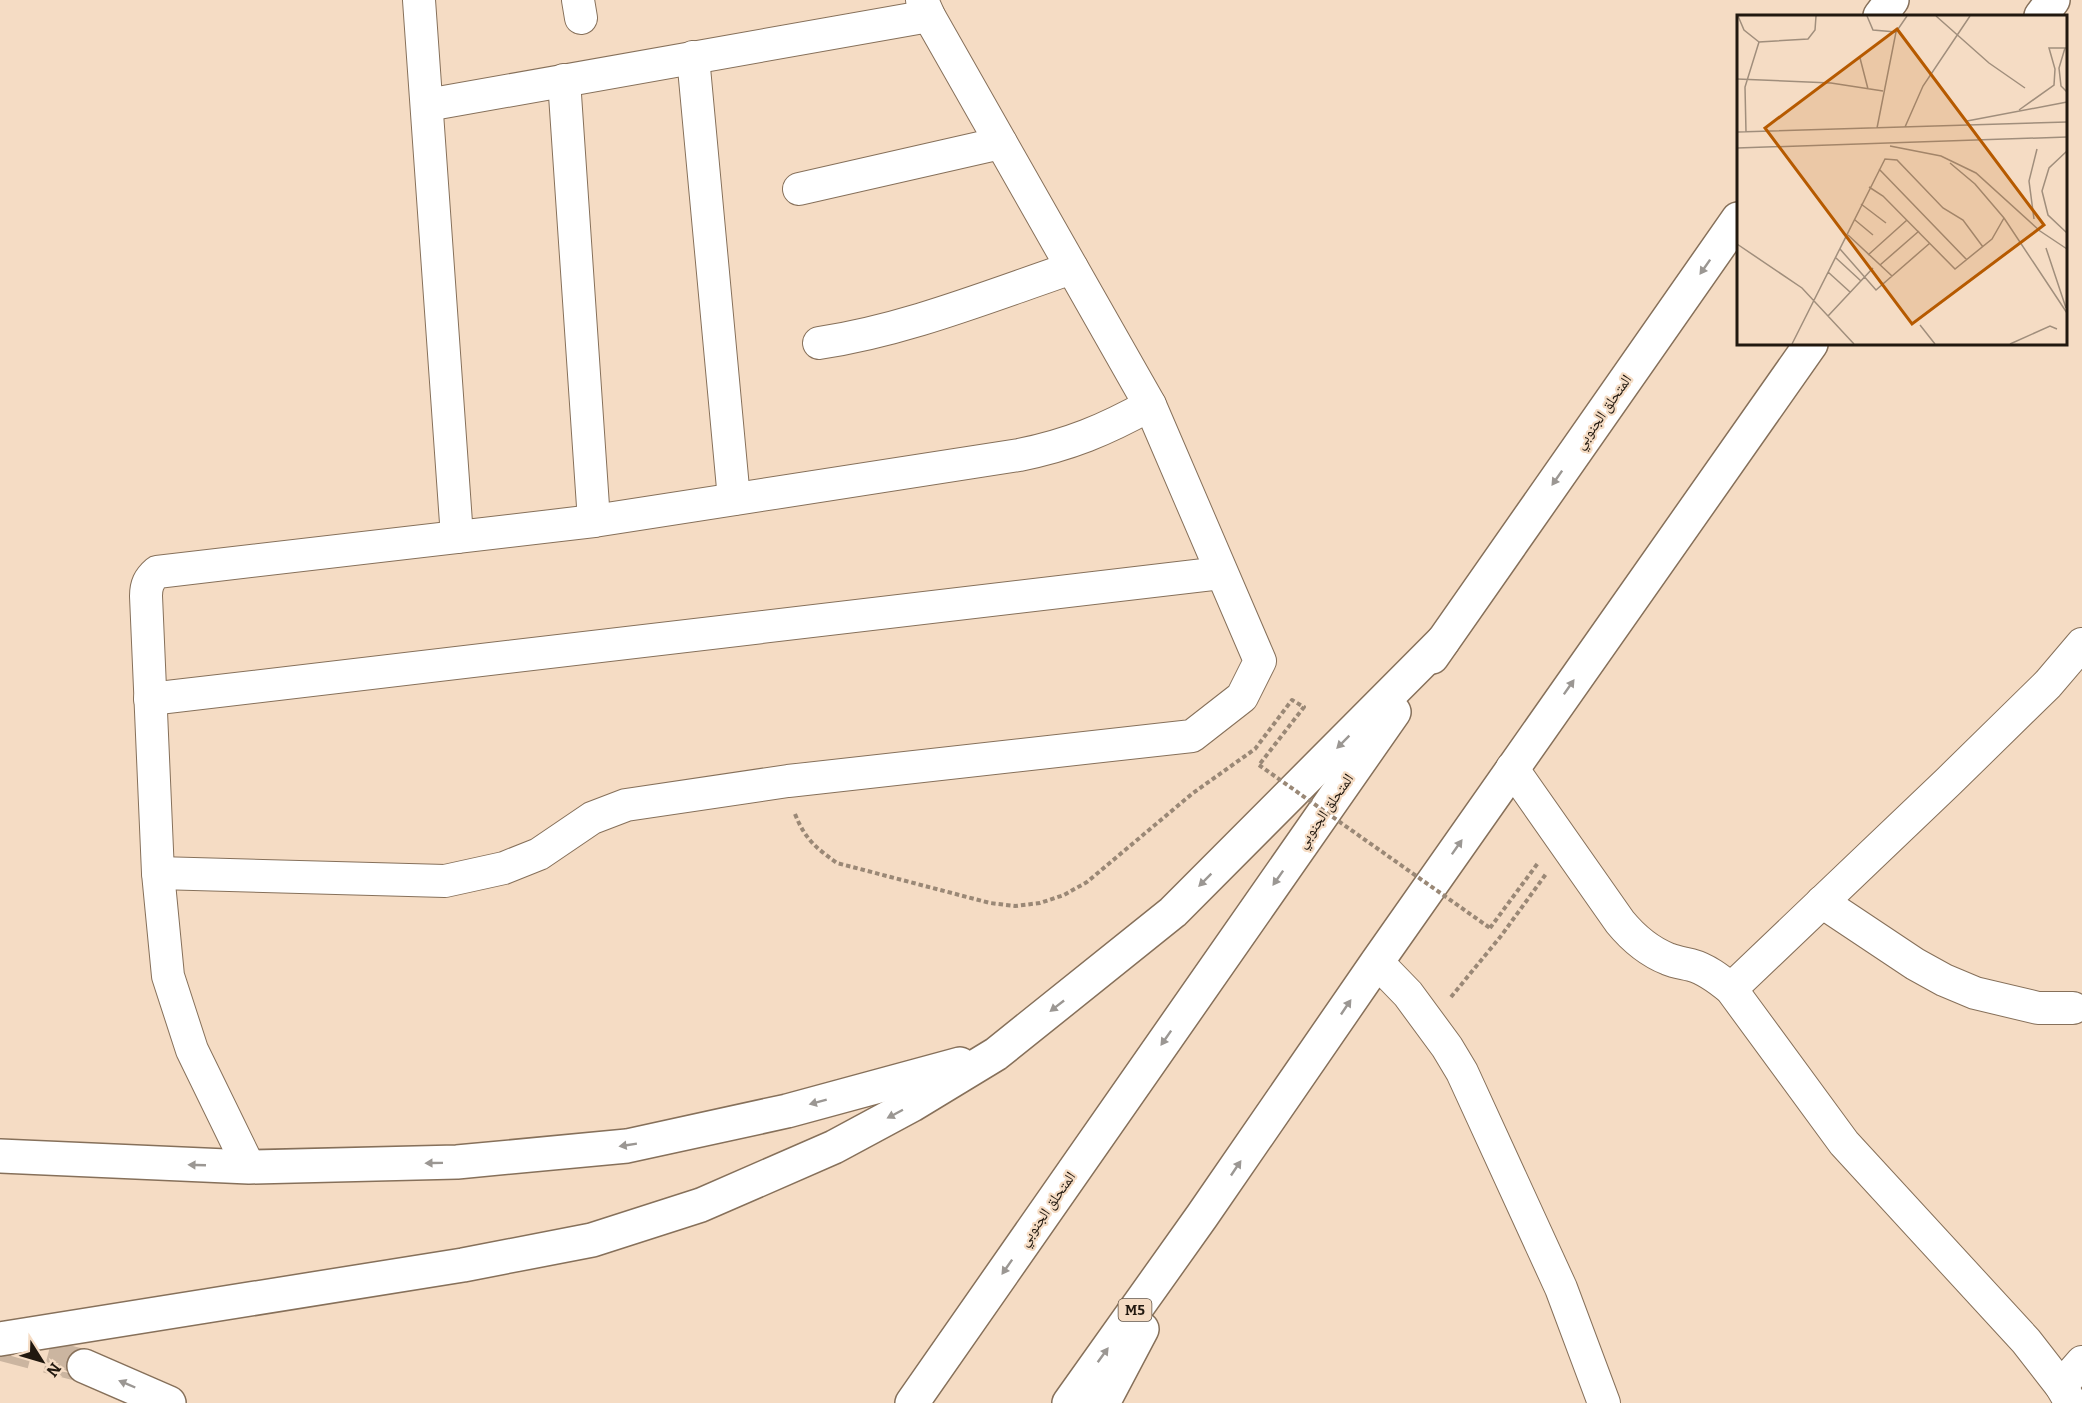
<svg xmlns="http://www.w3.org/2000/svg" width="2082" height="1403" font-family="Bitter,'Noto Naskh Arabic',serif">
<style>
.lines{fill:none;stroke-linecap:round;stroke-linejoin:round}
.highway-tunnel{stroke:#cbb5a0;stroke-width:33;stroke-dasharray:33 16;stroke-linecap:butt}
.street-casing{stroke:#86705a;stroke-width:34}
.highway-casing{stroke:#86705a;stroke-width:36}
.path{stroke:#9a8876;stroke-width:4;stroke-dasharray:4.5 3;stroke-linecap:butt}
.street{stroke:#fff;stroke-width:32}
.highway{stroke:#fff;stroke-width:33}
.path-bridge{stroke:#9a8876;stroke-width:4;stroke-dasharray:4.5 3;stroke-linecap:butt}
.oneway{fill:#9b9793}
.labels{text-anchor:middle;stroke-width:4.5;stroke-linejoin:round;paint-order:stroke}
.shield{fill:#f5dcc4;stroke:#615345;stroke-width:1.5}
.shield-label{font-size:14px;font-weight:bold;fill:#21180f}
.street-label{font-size:15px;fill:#21180f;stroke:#f5dcc4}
.inset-road{fill:none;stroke:#a08e7c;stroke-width:1.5}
.view{fill:#b65a00;fill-opacity:0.15;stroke:#b65a00;stroke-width:3}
.inset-edge{fill:none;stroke:#21180f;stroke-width:3}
</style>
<rect width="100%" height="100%" fill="#f5dcc4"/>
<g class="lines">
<polyline class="highway-tunnel" points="0,1344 84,1366"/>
<defs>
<g id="street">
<polyline points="419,0 457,537"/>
<polyline points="578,0 581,18"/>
<polyline points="693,57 734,499"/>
<polyline points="564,80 594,521"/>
<polyline points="427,105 929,16"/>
<polyline points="799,189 1001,143"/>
<path d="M819 343C906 330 989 296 1072 268"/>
<polyline points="150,699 1221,573"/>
<path d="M1512 768 1620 922C1634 939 1648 951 1668 959 1675 962 1683 963 1691 965 1706 969 1719 979 1731 989L1844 1143 2026 1341 2061 1386 2071 1403"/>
<polyline points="158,873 445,881 504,868 539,854 592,818 626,805 788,781 1192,736 1242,697 1260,661 1150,405 929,16 922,0"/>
<polyline points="1822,902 1915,964 1944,980 1975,993 2038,1008 2073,1008"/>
<polyline points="1377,962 1408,994 1447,1047 1462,1072 1561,1288 1604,1403"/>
<polyline points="1731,989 1948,782 2048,684 2082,644"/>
<path d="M249 1167 192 1050 168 976 158 873 146 596C146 585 149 579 157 572L594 521 1019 455C1069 445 1105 430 1150 405"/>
<polyline points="2061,1386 2082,1362"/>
</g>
<g id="highway">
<polyline points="1880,16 1892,0"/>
<polyline points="2041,16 2053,0"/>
<polyline points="1432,657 1738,219"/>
<polyline points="0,1156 249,1167 457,1162 627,1146 787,1111 960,1064"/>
<polyline points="0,1339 463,1265 592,1240 701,1205 834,1147 912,1105 996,1054 1173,912 1443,641"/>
<polyline points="84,1366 169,1403"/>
<polyline points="912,1403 1394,712"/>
<polyline points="1069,1403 1202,1216 1377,962 1811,344"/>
<polyline points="1103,1403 1142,1329"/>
</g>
</defs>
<use href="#street" class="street-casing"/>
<use href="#highway" class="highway-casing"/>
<g class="path">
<path d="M795 814C805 839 816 848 837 863L990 903 1015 906 1040 903 1064 895 1087 882 1193 793 1255 749 1292 700 1304 707 1259 765"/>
<polyline points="1490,928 1538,863"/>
<polyline points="1451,997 1501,936 1546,874"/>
</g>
<use href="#street" class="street"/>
<use href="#highway" class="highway"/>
<polyline class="path-bridge" points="1259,765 1490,928"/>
</g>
<defs><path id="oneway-solid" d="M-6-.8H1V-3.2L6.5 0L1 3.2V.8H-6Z" transform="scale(1.5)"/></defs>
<g class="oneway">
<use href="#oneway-solid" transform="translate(1705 267) rotate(125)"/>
<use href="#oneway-solid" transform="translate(1557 478) rotate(125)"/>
<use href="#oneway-solid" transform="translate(1569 687) rotate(-55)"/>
<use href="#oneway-solid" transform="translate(1343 742) rotate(135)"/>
<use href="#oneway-solid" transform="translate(1457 847) rotate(-55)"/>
<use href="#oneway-solid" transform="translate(1278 878) rotate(125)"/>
<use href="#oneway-solid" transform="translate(1205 880) rotate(135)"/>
<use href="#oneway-solid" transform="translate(1057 1006) rotate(142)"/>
<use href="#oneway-solid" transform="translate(1346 1007) rotate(-56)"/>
<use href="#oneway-solid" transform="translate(1166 1038) rotate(125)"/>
<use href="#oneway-solid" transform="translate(818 1102) rotate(165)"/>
<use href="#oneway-solid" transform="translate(895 1114) rotate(152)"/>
<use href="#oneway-solid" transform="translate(628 1145) rotate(171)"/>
<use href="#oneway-solid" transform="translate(434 1163) rotate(179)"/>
<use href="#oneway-solid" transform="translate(197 1165) rotate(-178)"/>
<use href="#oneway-solid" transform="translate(1236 1168) rotate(-56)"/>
<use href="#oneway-solid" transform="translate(1007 1267) rotate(125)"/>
<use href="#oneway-solid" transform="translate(1103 1355) rotate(-54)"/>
<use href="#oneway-solid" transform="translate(127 1384) rotate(-157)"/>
</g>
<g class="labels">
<rect class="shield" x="1118.5" y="1299" width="33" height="22" rx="4.5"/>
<g class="shield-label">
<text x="1135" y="1315">M5</text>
</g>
<g class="street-label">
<text transform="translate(1603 412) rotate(-55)" y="5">المتحلق الجنوبي</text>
<text transform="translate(1325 811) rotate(-55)" y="5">المتحلق الجنوبي</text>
<text transform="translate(1047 1209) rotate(-55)" y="5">المتحلق الجنوبي</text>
</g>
</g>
<g transform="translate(1737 15)">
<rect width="330" height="330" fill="#f5dcc4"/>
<path class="inset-road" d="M1 1 7 15 22 27M130 1 136 15 159 17M199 1 252 48 288 73M328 33 322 53 324 71 330 77M123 43 131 74M0 64 94 68 146 76M282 95 317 70 318 54 312 33H330M230 106 330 87M168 112 186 71 233 1M140 113 159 17 170 1M0 117 330 107M9 117 8 72 22 27 71 24 78 15 79 1M153 131 204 141 239 158 303 216 330 234M0 133 330 122M330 136 312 153 305 176 311 200 330 218M213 148 238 169 267 203 330 298M142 154 230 245M132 172 146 181 218 254 255 224 267 203M124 189 149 208M297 204 292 166 300 134M118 205 136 220M111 220 155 261M0 229 65 273 117 329M309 233 329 293M103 234 139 275 193 228M131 240 170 205M99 243 124 266M143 250 182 216M91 257 113 277M91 301 136 253M183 310 198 329M55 329 148 144 160 145 206 193 226 205 246 232M273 329 313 311 320 314"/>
<path class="view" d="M160 14 307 210 175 309 28 113Z"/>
<rect width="330" height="330" class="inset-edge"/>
</g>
<g transform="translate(42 1361) rotate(127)" stroke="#f5dcc4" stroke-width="4.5" paint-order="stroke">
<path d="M0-4.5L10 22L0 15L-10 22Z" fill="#21180f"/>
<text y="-9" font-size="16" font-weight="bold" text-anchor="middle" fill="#21180f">N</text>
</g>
</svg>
